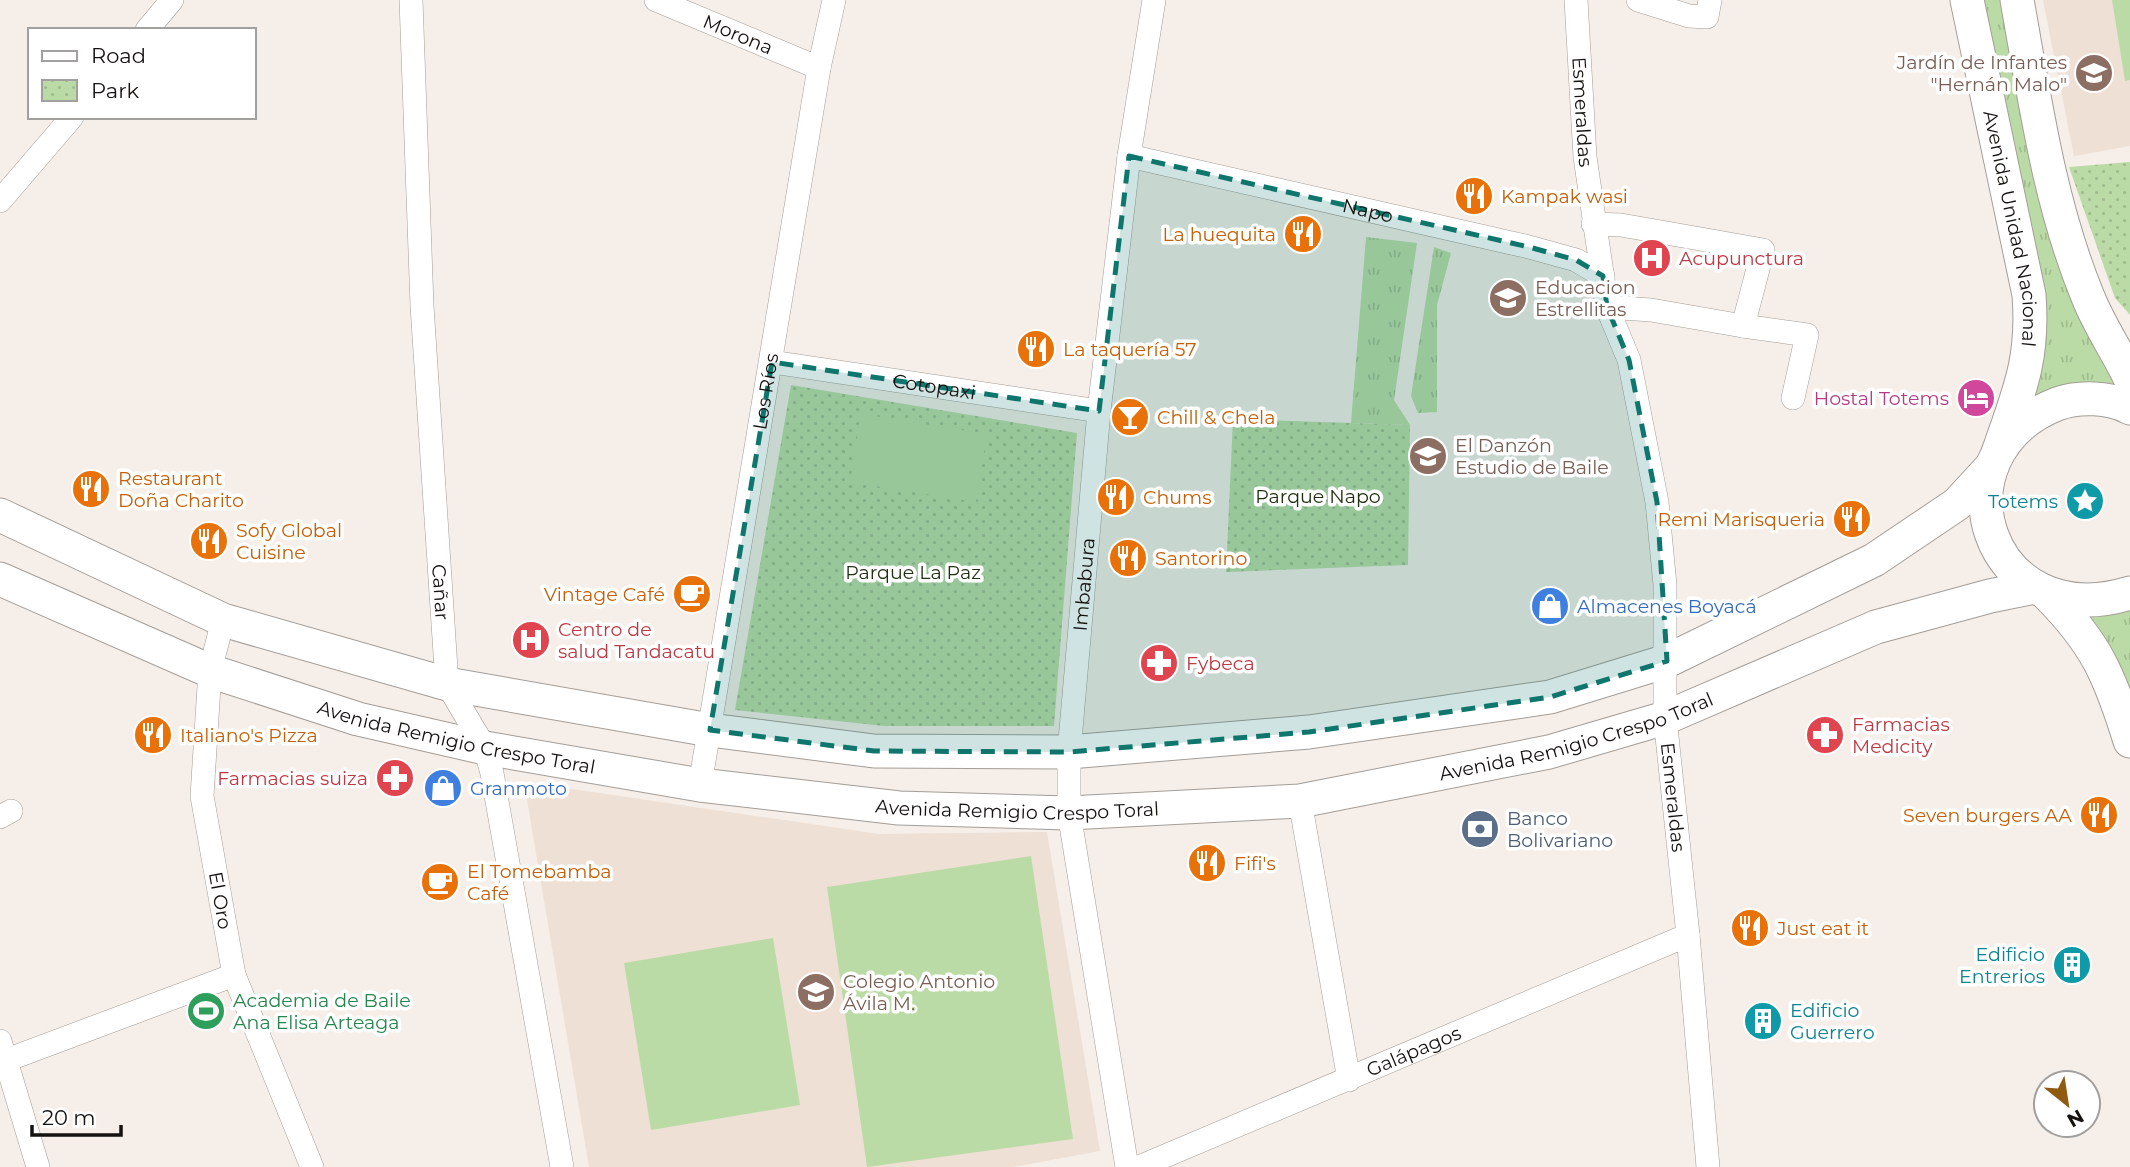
<svg xmlns="http://www.w3.org/2000/svg" width="2130" height="1167" font-family="Montserrat,sans-serif">
<style>
.built{fill:#eee0d5}
.grass{fill:url(#grass-tufts)}
.park{fill:url(#park-dots)}
.pitch{fill:#bbdba6}
.lines{fill:none;stroke-linecap:round;stroke-linejoin:round}
.minor-casing{stroke:#a49d97;stroke-width:24}
.secondary-casing{stroke:#a49d97;stroke-width:35}
.minor{stroke:#fff;stroke-width:23}
.secondary{stroke:#fff;stroke-width:33}
.marked{fill:#0f766e;fill-opacity:0.2;stroke:#0f766e;stroke-width:5;stroke-dasharray:14 9;stroke-linejoin:round}
.labels{text-anchor:middle;stroke-width:7;stroke-linejoin:round;paint-order:stroke}
.street-label{font-size:19px;fill:#151210;stroke:#fff}
.education-label{font-size:19px;fill:#785e54;stroke:#fff;text-anchor:start}
.food-label{font-size:19px;fill:#c56008;stroke:#fff;text-anchor:start}
.health-label{font-size:19px;fill:#be3a42;stroke:#fff;text-anchor:start}
.hotel-label{font-size:19px;fill:#b23c85;stroke:#fff;text-anchor:end}
.park-label{font-size:19px;fill:#1e3010;stroke:#fff}
.culture-label{font-size:19px;fill:#0d838f;stroke:#fff;text-anchor:end}
.shop-label{font-size:19px;fill:#366cbe;stroke:#fff;text-anchor:start}
.service-label{font-size:19px;fill:#4e5e75;stroke:#fff;text-anchor:start}
.leisure-label{font-size:19px;fill:#27864d;stroke:#fff;text-anchor:start}
</style>
<defs>
<pattern id="grass-tufts" width="24" height="20" patternUnits="userSpaceOnUse" patternTransform="scale(1.75)"><rect width="24" height="20" fill="#bbdba6"/><path d="M3 7l-1-3M5 7V3M7 7l1-3M15 17l-1-3M17 17v-4M19 17l1-3" fill="none" stroke="#a0bb8e"/></pattern>
<pattern id="park-dots" width="8" height="8" patternUnits="userSpaceOnUse" patternTransform="scale(1.75)"><rect width="8" height="8" fill="#bbdba6"/><path d="M2 2h.1M6 6h.1" fill="none" stroke="#a0bb8e" stroke-width="1.8" stroke-linecap="round"/></pattern>
</defs>
<rect width="100%" height="100%" fill="#f6eee8"/>
<g class="built">
<polygon points="2043,0 2130,0 2130,146 2074,156"/>
<polygon points="524,782 879,834 1047,832 1100,1151 1013,1167 589,1167"/>
</g>
<g class="grass">
<polygon points="1972,0 2009,0 2130,390 2021,417 2031,376"/>
<polygon points="1366,237 1417,243 1394,400 1410,425 1351,423"/>
<polygon points="1434,247 1451,253 1437,305 1437,412 1418,413 1411,396"/>
<polygon points="2130,597 2130,728 2087,629 2086,606"/>
</g>
<g class="park">
<polygon points="2130,162 2130,315 2115,298 2069,167"/>
<polygon points="791,385 1077,433 1054,726 884,726 735,710"/>
<polygon points="1233,419 1410,425 1408,565 1226,572"/>
</g>
<g class="pitch">
<polygon points="2112,0 2130,0 2130,80 2125,81"/>
<polygon points="861,414 987,434 976,502 850,482"/>
<polygon points="1031,856 1073,1139 867,1167 827,887"/>
<polygon points="773,938 800,1105 651,1130 624,963"/>
</g>
<g class="lines">
<defs>
<g id="minor">
<path id="s1" d="M411 0 422 306 447 684 485 748 492 773 562 1167"/>
<path id="s2" d="M656 0 819 68"/>
<path id="s3" d="M1576 0 1585 157 1607 307 1629 360 1657 502 1665 585V718L1688 935 1708 1167"/>
<polyline points="1638,0 1689,16 1707,17 1710,0"/>
<polyline points="147,30 172,0"/>
<path id="s4" d="M1129 156 1529 247 1576 260 1603 276"/>
<polyline points="0,201 72,117"/>
<polyline points="1593,224 1621,225 1763,250 1743,326 1651,310 1607,307"/>
<polyline points="1743,326 1807,335 1793,398"/>
<path id="s5" d="M772 362 1099 411"/>
<path id="s6" d="M223 620 210 671 202 796 234 975 312 1167"/>
<path id="s7" d="M700 785 819 68 834 0"/>
<polyline points="1300,801 1349,1080"/>
<polyline points="0,817 11,811"/>
<polyline points="0,1041 38,1167"/>
<polyline points="4,1061 234,975"/>
<path id="s8" d="M1127 1167 1069 813V752L1099 411 1129 156 1154 0"/>
<path id="s9" d="M1139 1167 1688 935"/>
</g>
<g id="secondary">
<path id="s10" d="M1967 0 2029 295C2034 360 2019 392 1998 453"/>
<path d="M2017 0C2035 100 2049 203 2088 297 2099 325 2117 351 2130 378"/>
<path d="M2130 408C2110 397 2079 396 2057 404 1929 455 1986 637 2130 593"/>
<polyline points="0,515 223,620 447,684 710,730 874,751 1069,752 1309,732 1550,697 1667,661 1874,560 1957,504 1992,466"/>
<path id="s11" d="M0 579 210 671 358 719 485 748 700 785 899 808 1069 813 1300 801 1549 752 1665 718 1876 627 1990 596 2035 587"/>
<path d="M2047 594C2096 643 2110 676 2130 741"/>
</g>
</defs>
<use href="#minor" class="minor-casing"/>
<use href="#secondary" class="secondary-casing"/>
<use href="#minor" class="minor"/>
<use href="#secondary" class="secondary"/>
</g>
<path class="marked" d="M1129 156 1529 247 1576 260 1603 276 1607 307 1629 360 1657 502 1667 661 1550 697 1309 732 1069 752 874 751 710 730 772 362 1099 411Z"/>
<defs>
<symbol id="school-disc" viewBox="-11 -11 22 22"><circle r="9.5" fill="#8d6e63" stroke="#fff"/><path d="M0-5L7-2L0 1L-7-2ZM-4 1L0 2.5L4 1V4Q0 6-4 4Z" fill="#fff"/></symbol>
<symbol id="restaurant-disc" viewBox="-11 -11 22 22"><circle r="9.5" fill="#e8710a" stroke="#fff"/><path d="M-5-6h1v4h1v-4h1v4h1v-4h1v5L-1.5 .5V6h-2V.5L-5-1ZM5-6V6H3V1.5H1.5Q1.5-4 5-6Z" fill="#fff"/></symbol>
<symbol id="hospital-disc" viewBox="-11 -11 22 22"><circle r="9.5" fill="#e0444e" stroke="#fff"/><path d="M-5-5h3v3.5h4V-5h3V5h-3V1.5h-4V5h-3Z" fill="#fff"/></symbol>
<symbol id="hotel-disc" viewBox="-11 -11 22 22"><circle r="9.5" fill="#d1479c" stroke="#fff"/><path d="M-6-4.5h1.5V1H6V5H4.5V3h-9V5H-6ZM-4 0a1.8 1.8 0 1 1 3.6 0ZM.5 0V-2.5h3Q6-2.5 6 0Z" fill="#fff"/></symbol>
<symbol id="bar-disc" viewBox="-11 -11 22 22"><circle r="9.5" fill="#e8710a" stroke="#fff"/><path d="M-6-5H6L.8 .8V4.5H3.5V6h-7V4.5H-.8V.8Z" fill="#fff"/></symbol>
<symbol id="sight-disc" viewBox="-11 -11 22 22"><circle r="9.5" fill="#0f9aa8" stroke="#fff"/><path d="M0-6L1.8-2.2L6-1.7L2.9 1.2L3.7 5.4L0 3.3L-3.7 5.4L-2.9 1.2L-6-1.7L-1.8-2.2Z" fill="#fff"/></symbol>
<symbol id="cafe-disc" viewBox="-11 -11 22 22"><circle r="9.5" fill="#e8710a" stroke="#fff"/><path d="M-5.5-4.5H6V0H3Q3 3.5 0 3.5H-2.5Q-5.5 3.5-5.5 0ZM3-3.2v2h1.7v-2ZM-6 4.5H4V6H-6Z" fill="#fff"/></symbol>
<symbol id="shop-disc" viewBox="-11 -11 22 22"><circle r="9.5" fill="#3f7fe0" stroke="#fff"/><path d="M-5-2.5h2.3a2.7 3.5 0 0 1 5.4 0H5L5.5 6h-11ZM-1.5-2.5h3a1.5 2.3 0 0 0-3 0Z" fill="#fff"/></symbol>
<symbol id="pharmacy-disc" viewBox="-11 -11 22 22"><circle r="9.5" fill="#e0444e" stroke="#fff"/><path d="M-2-6h4v4h4v4h-4v4h-4v-4h-4v-4h4Z" fill="#fff"/></symbol>
<symbol id="bank-disc" viewBox="-11 -11 22 22"><circle r="9.5" fill="#5c6f8a" stroke="#fff"/><path d="M-6-4H6V4H-6ZM0-2.3a2.3 2.3 0 1 0 0 4.6a2.3 2.3 0 1 0 0-4.6Z" fill="#fff"/></symbol>
<symbol id="building-disc" viewBox="-11 -11 22 22"><circle r="9.5" fill="#0f9aa8" stroke="#fff"/><path d="M-4-6H4V6H1V3H-1V6H-4ZM-2.5-4.3h1.7v1.8h-1.7ZM.8-4.3h1.7v1.8H.8ZM-2.5-1h1.7V.8h-1.7ZM.8-1h1.7V.8H.8Z" fill="#fff"/></symbol>
<symbol id="stadium-disc" viewBox="-11 -11 22 22"><circle r="9.5" fill="#2e9e5b" stroke="#fff"/><path d="M0-5a6.5 5 0 1 0 0 10a6.5 5 0 1 0 0-10ZM-3.5-1.8h7v3.6h-7Z" fill="#fff"/></symbol>
</defs>
<g fill-rule="evenodd">
<use href="#school-disc" x="2072" y="51" width="44" height="44"/>
<use href="#restaurant-disc" x="1452" y="174" width="44" height="44"/>
<use href="#restaurant-disc" x="1281" y="212" width="44" height="44"/>
<use href="#hospital-disc" x="1630" y="236" width="44" height="44"/>
<use href="#school-disc" x="1486" y="276" width="44" height="44"/>
<use href="#restaurant-disc" x="1014" y="327" width="44" height="44"/>
<use href="#hotel-disc" x="1954" y="376" width="44" height="44"/>
<use href="#bar-disc" x="1108" y="395" width="44" height="44"/>
<use href="#school-disc" x="1406" y="434" width="44" height="44"/>
<use href="#restaurant-disc" x="69" y="467" width="44" height="44"/>
<use href="#restaurant-disc" x="1094" y="475" width="44" height="44"/>
<use href="#sight-disc" x="2063" y="479" width="44" height="44"/>
<use href="#restaurant-disc" x="1830" y="497" width="44" height="44"/>
<use href="#restaurant-disc" x="187" y="519" width="44" height="44"/>
<use href="#restaurant-disc" x="1106" y="536" width="44" height="44"/>
<use href="#cafe-disc" x="670" y="572" width="44" height="44"/>
<use href="#shop-disc" x="1528" y="584" width="44" height="44"/>
<use href="#hospital-disc" x="509" y="618" width="44" height="44"/>
<use href="#pharmacy-disc" x="1137" y="641" width="44" height="44"/>
<use href="#restaurant-disc" x="131" y="713" width="44" height="44"/>
<use href="#pharmacy-disc" x="1803" y="713" width="44" height="44"/>
<use href="#pharmacy-disc" x="373" y="756" width="44" height="44"/>
<use href="#shop-disc" x="421" y="766" width="44" height="44"/>
<use href="#restaurant-disc" x="2077" y="793" width="44" height="44"/>
<use href="#bank-disc" x="1458" y="807" width="44" height="44"/>
<use href="#restaurant-disc" x="1185" y="841" width="44" height="44"/>
<use href="#cafe-disc" x="418" y="860" width="44" height="44"/>
<use href="#restaurant-disc" x="1728" y="906" width="44" height="44"/>
<use href="#building-disc" x="2050" y="943" width="44" height="44"/>
<use href="#school-disc" x="794" y="970" width="44" height="44"/>
<use href="#stadium-disc" x="184" y="989" width="44" height="44"/>
<use href="#building-disc" x="1741" y="999" width="44" height="44"/>
</g>
<g class="labels">
<g class="street-label">
<text dy="7" stroke="none"><textPath href="#s2" startOffset="89">Morona</textPath></text>
<text dy="7" stroke="none"><textPath href="#s3" startOffset="112">Esmeraldas</textPath></text>
<text dy="7" stroke="none"><textPath href="#s4" startOffset="245">Napo</textPath></text>
<text dy="7" stroke="none"><textPath href="#s10" startOffset="233">Avenida Unidad Nacional</textPath></text>
<text dy="7" stroke="none"><textPath href="#s5" startOffset="164">Cotopaxi</textPath></text>
<text dy="7" stroke="none"><textPath href="#s7" startOffset="399">Los Ríos</textPath></text>
<text dy="7" stroke="none"><textPath href="#s8" startOffset="588">Imbabura</textPath></text>
<text dy="7" stroke="none"><textPath href="#s1" startOffset="593">Cañar</textPath></text>
<text dy="7" stroke="none"><textPath href="#s11" startOffset="1619">Avenida Remigio Crespo Toral</textPath></text>
<text dy="7" stroke="none"><textPath href="#s11" startOffset="485">Avenida Remigio Crespo Toral</textPath></text>
<text dy="7" stroke="none"><textPath href="#s3" startOffset="807">Esmeraldas</textPath></text>
<text dy="7" stroke="none"><textPath href="#s11" startOffset="1052">Avenida Remigio Crespo Toral</textPath></text>
<text dy="7" stroke="none"><textPath href="#s6" startOffset="284">El Oro</textPath></text>
<text dy="7" stroke="none"><textPath href="#s9" startOffset="298">Galápagos</textPath></text>
</g>
<g class="education-label">
<text x="2067" y="69" text-anchor="end">Jardín de Infantes<tspan x="2067" dy="22">"Hernán Malo"</tspan></text>
<text x="1535" y="294">Educacion<tspan x="1535" dy="22">Estrellitas</tspan></text>
<text x="1455" y="452">El Danzón<tspan x="1455" dy="22">Estudio de Baile</tspan></text>
<text x="843" y="988">Colegio Antonio<tspan x="843" dy="22">Ávila M.</tspan></text>
</g>
<g class="food-label">
<text x="1501" y="203">Kampak wasi</text>
<text x="1276" y="241" text-anchor="end">La huequita</text>
<text x="1063" y="356">La taquería 57</text>
<text x="1157" y="424">Chill &amp; Chela</text>
<text x="118" y="485">Restaurant<tspan x="118" dy="22">Doña Charito</tspan></text>
<text x="1143" y="504">Chums</text>
<text x="1825" y="526" text-anchor="end">Remi Marisqueria</text>
<text x="236" y="537">Sofy Global<tspan x="236" dy="22">Cuisine</tspan></text>
<text x="1155" y="565">Santorino</text>
<text x="665" y="601" text-anchor="end">Vintage Café</text>
<text x="180" y="742">Italiano's Pizza</text>
<text x="2072" y="822" text-anchor="end">Seven burgers AA</text>
<text x="1234" y="870">Fifi's</text>
<text x="467" y="878">El Tomebamba<tspan x="467" dy="22">Café</tspan></text>
<text x="1777" y="935">Just eat it</text>
</g>
<g class="health-label">
<text x="1679" y="265">Acupunctura</text>
<text x="558" y="636">Centro de<tspan x="558" dy="22">salud Tandacatu</tspan></text>
<text x="1186" y="670">Fybeca</text>
<text x="1852" y="731">Farmacias<tspan x="1852" dy="22">Medicity</tspan></text>
<text x="368" y="785" text-anchor="end">Farmacias suiza</text>
</g>
<g class="hotel-label">
<text x="1949" y="405">Hostal Totems</text>
</g>
<g class="park-label">
<text x="1318" y="503">Parque Napo</text>
<text x="913" y="579">Parque La Paz</text>
</g>
<g class="culture-label">
<text x="2058" y="508">Totems</text>
<text x="2045" y="961">Edificio<tspan x="2045" dy="22">Entrerios</tspan></text>
<text x="1790" y="1017" text-anchor="start">Edificio<tspan x="1790" dy="22">Guerrero</tspan></text>
</g>
<g class="shop-label">
<text x="1577" y="613">Almacenes Boyacá</text>
<text x="470" y="795">Granmoto</text>
</g>
<g class="service-label">
<text x="1507" y="825">Banco<tspan x="1507" dy="22">Bolivariano</tspan></text>
</g>
<g class="leisure-label">
<text x="233" y="1007">Academia de Baile<tspan x="233" dy="22">Ana Elisa Arteaga</tspan></text>
</g>
</g>
<rect x="28" y="28" width="228" height="91" fill="#ffffff" stroke="#a1a09f" stroke-width="2"/>
<rect x="42" y="51" width="35" height="10" fill="#ffffff" stroke="#a1a09f" stroke-width="2"/>
<text x="91" y="63" font-size="21" fill="#151210">Road</text>
<rect x="42" y="80" width="35" height="21" fill="url(#park-dots)" stroke="#a1a09f" stroke-width="2"/>
<text x="91" y="98" font-size="21" fill="#151210">Park</text>
<g transform="translate(2067 1104) rotate(150)"><circle r="33" fill="#ffffff" stroke="#a1a09f" stroke-width="2"/>
<path d="M0-5L12 26L0 18L-12 26Z" fill="#905a10"/>
<text y="-10" font-size="19" font-weight="bold" text-anchor="middle" fill="#151210">N</text>
</g>
<path d="M32 1125v10h89v-10" fill="none" stroke="#151210" stroke-width="3.5"/>
<text x="42" y="1125" font-size="21" fill="#151210" stroke="#ffffff" stroke-width="5" paint-order="stroke">20 m</text>
</svg>
